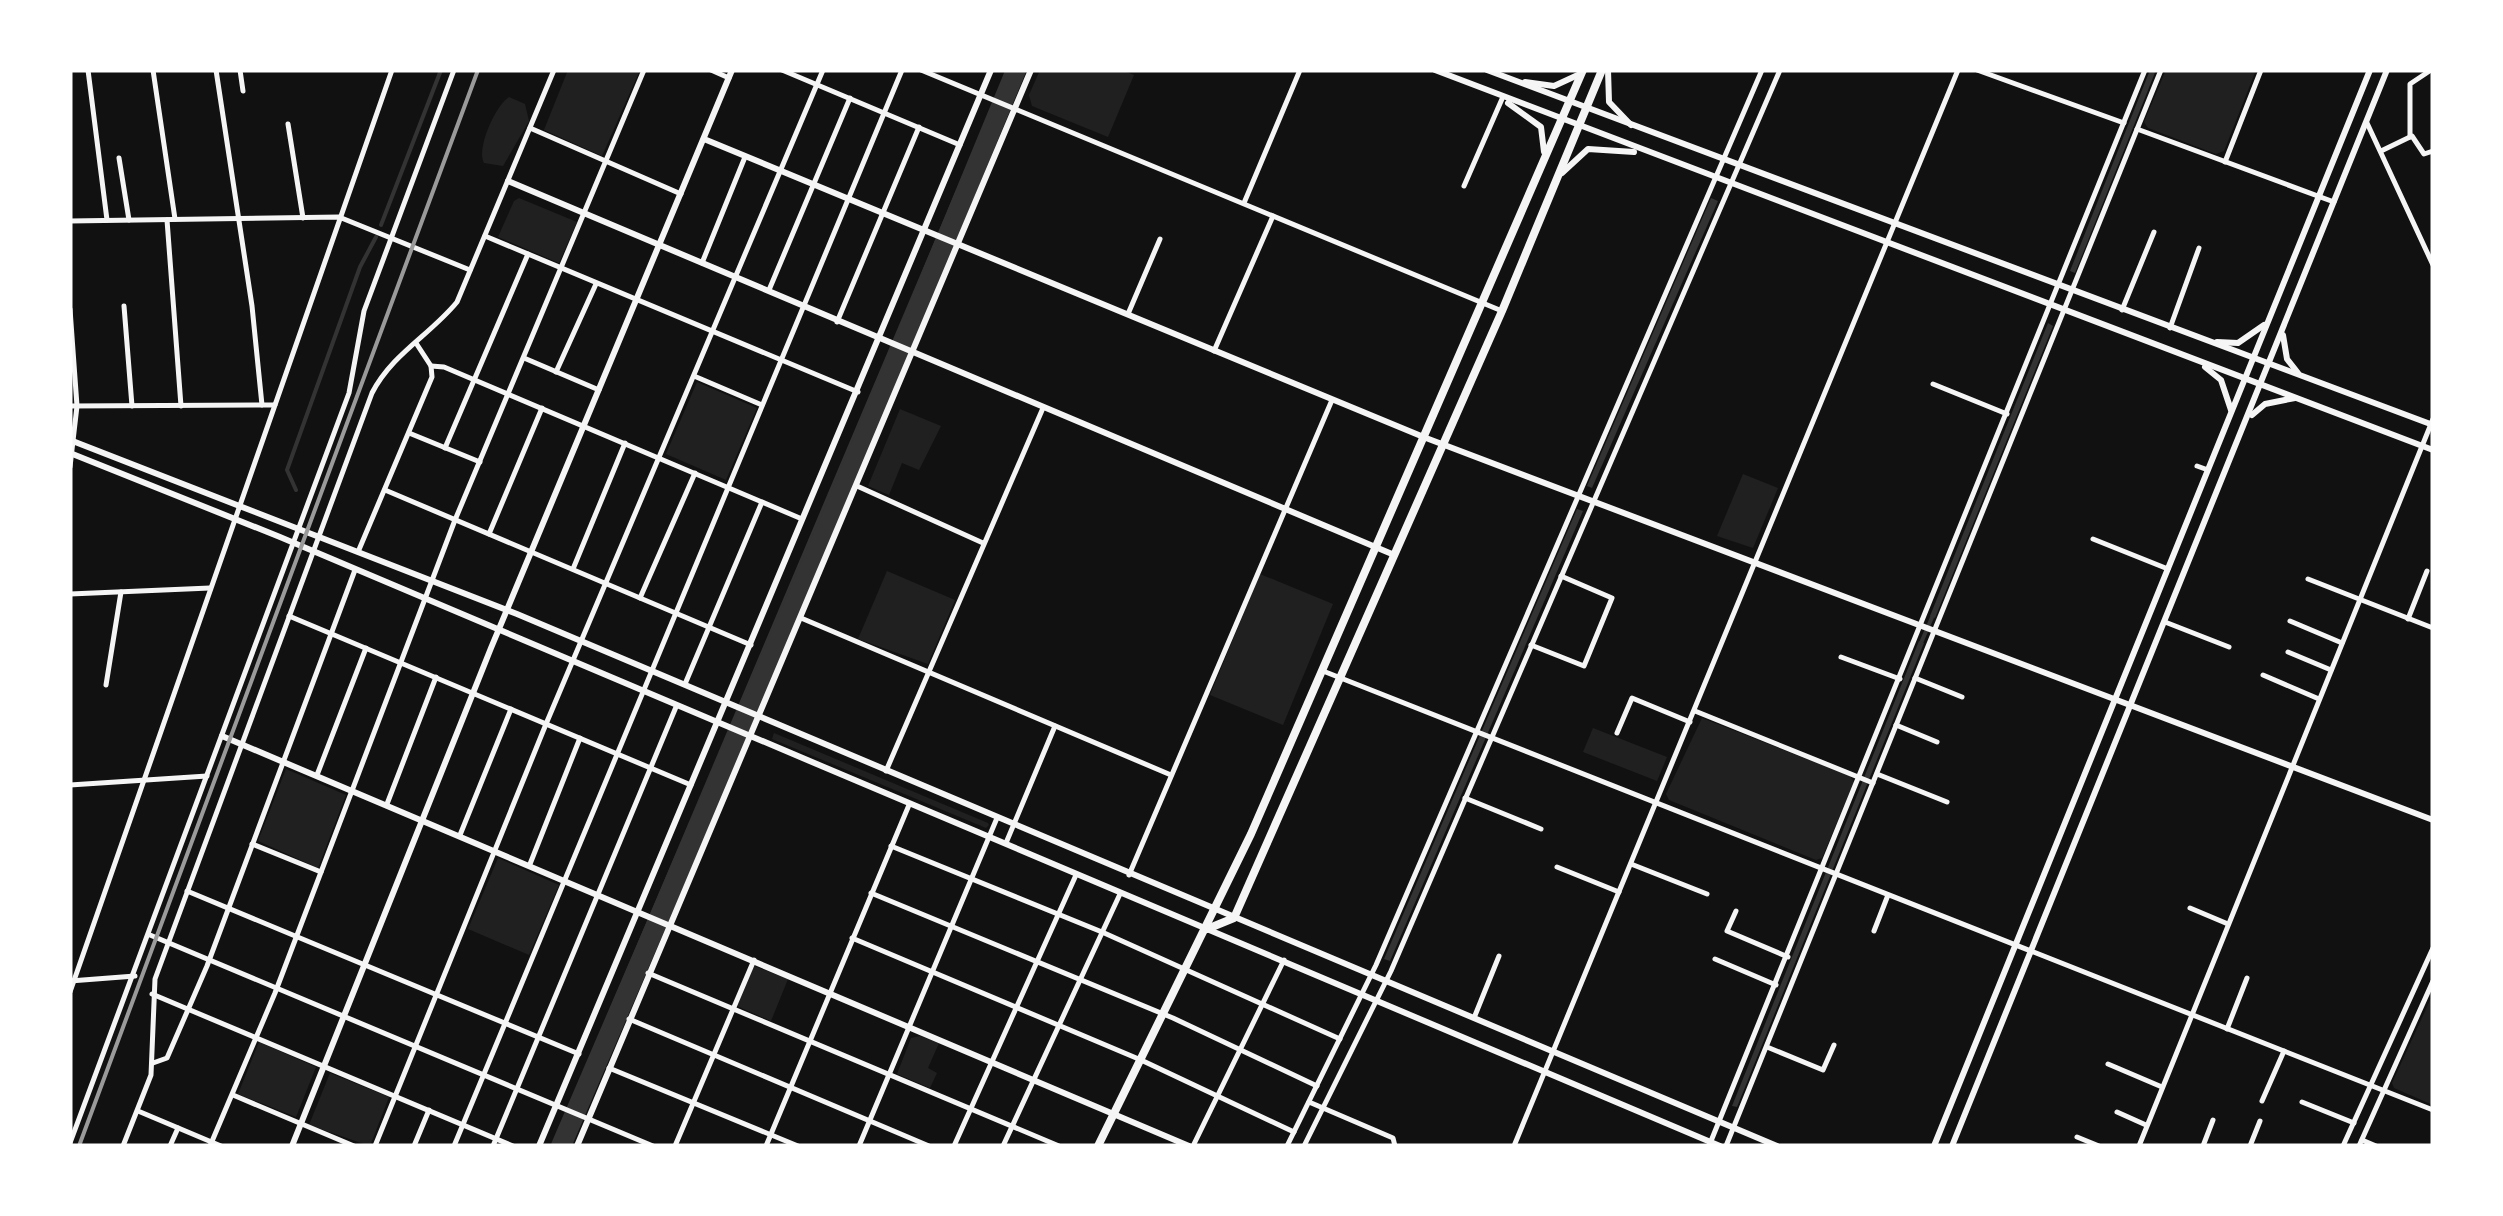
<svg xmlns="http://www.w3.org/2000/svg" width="2503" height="1216" font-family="'Fira Sans Condensed',sans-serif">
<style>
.green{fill:#202020}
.water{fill:#333}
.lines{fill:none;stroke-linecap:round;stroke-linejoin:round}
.stream{stroke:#333;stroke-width:4}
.river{stroke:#333;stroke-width:20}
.minor{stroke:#f5f5f5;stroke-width:5}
.tertiary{stroke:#f5f5f5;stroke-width:6}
.secondary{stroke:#f5f5f5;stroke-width:8}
.rail{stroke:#9a9a9a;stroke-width:4}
</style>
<rect width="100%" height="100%" fill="#111"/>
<g class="green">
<polygon points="568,70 640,70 602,156 544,130"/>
<polygon points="1040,70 1122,70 1134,75 1108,137 1032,106 1029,95"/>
<polygon points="2166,70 2256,70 2224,151 2216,154 2148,128 2144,122"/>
<path d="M509 97 525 104 529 121 503 166 484 163C476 149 495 106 509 97Z"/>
<polygon points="519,198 577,222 559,263 498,237 514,201"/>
<polygon points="697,382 757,408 726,480 666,454"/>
<polygon points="900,409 941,426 919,470 902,463 889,495 868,486"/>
<polygon points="1743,474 1778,488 1753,548 1717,536"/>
<polygon points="887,571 955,600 928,664 858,639"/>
<polygon points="1260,574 1333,604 1283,725 1210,695"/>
<polygon points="1702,718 1850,776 1854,782 1822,858 1816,860 1669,800 1666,794"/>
<polygon points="1593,728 1667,757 1657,781 1583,752"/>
<polygon points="774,733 988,823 989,825 986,828 772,739"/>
<polygon points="286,769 346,795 318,868 258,841"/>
<polygon points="498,858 559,885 529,955 468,929"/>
<polygon points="754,966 788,979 771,1021 737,1006"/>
<polygon points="2433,994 2433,1105 2394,1088 2392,1083"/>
<polygon points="920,1036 939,1043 928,1068 937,1073 930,1088 897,1074 911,1038"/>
<polygon points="259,1042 316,1067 296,1117 238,1094"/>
<polygon points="330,1073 389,1097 370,1146 309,1125"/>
</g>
<g class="water">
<polygon points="2150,70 2156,70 2075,273 2070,271"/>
<polygon points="1711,198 1718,201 1592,488 1587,486"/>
<polygon points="2048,323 2053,326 1935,618 1930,616"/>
<polygon points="1577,509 1583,511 1390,961 1384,959"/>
<polygon points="1919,641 1924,643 1737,1107 1732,1106"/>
</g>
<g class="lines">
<g class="stream">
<polyline points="381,225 441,70"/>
<polyline points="296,490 287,470 360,267 376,237"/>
<polyline points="1921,643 1933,615"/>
<polyline points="554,1146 1009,70"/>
</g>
<polyline class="river" points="561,1146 832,516 1016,70"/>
<g class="minor">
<polyline points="88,70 107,220"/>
<polyline points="153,70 175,219"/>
<polyline points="216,70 252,306 262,405"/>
<polyline points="240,70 243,91"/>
<polyline points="711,70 729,78"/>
<polyline points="782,70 960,145"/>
<polyline points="921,70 1502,311"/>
<polyline points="1977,70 2124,123"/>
<polyline points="2367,123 2433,265"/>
<polyline points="288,124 303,218"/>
<polyline points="530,128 681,194"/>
<polyline points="2137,129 2334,202"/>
<polyline points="2410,137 2410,84 2431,70"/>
<polyline points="2381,151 2412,136 2424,154 2433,151"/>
<polyline points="119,158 129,220"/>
<polyline points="2225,162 2261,70"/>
<polyline points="1464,186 1502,99"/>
<polyline points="1244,203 1300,70"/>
<polyline points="167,220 181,406"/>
<polyline points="70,221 339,217 470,270"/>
<polyline points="485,236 858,392"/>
<polyline points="702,263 745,157"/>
<polyline points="769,290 850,98"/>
<polyline points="124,306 132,406"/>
<polyline points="70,309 77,406 70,467"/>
<polyline points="2122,310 2154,232"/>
<polyline points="1128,314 1160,239"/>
<polyline points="837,322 919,127"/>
<polyline points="2170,328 2199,248"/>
<polyline points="1214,351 1273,216"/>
<polyline points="524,358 599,390"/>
<polyline points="431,366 444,367 802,519"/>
<polyline points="556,372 596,284"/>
<polyline points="694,376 762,405"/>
<polyline points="1933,384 2007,414"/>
<polyline points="70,406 275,405"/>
<polyline points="409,433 480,462"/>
<polyline points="445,448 528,254"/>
<polyline points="2197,466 2208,470"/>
<polyline points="857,486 983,543"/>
<polyline points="385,490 751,645"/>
<polyline points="489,534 542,408"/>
<polyline points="2093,539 2168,569"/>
<polyline points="358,552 432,377 431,366 416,343"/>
<polyline points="573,569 625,443"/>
<polyline points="2308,579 2433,628"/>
<polyline points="70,594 210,588"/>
<polyline points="640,598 695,473"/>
<polyline points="289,616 691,785"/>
<polyline points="801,618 1171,775"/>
<polyline points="2408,619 2427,571"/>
<polyline points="2290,621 2342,643"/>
<polyline points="2165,622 2229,647"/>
<polyline points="1531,645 1584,666 1612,598 1561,576"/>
<polyline points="2288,652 2331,670"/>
<polyline points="1841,657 1900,679"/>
<polyline points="1323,671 2433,1110"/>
<polyline points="2263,675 2319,699"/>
<polyline points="1915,678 1962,697"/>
<polyline points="685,684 762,502"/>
<polyline points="106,685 121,592"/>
<polyline points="1695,711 1873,783"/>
<polyline points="1896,725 1937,742"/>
<polyline points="1617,733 1632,698 1690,722"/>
<polyline points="886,771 1043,408"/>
<polyline points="1877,774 1947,802"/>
<polyline points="317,775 366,648"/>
<polyline points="70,785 207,776"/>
<polyline points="1465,798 1541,829"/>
<polyline points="387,804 436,677"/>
<polyline points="460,835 511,709"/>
<polyline points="1006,843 1055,726"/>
<polyline points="252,844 321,872"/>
<polyline points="891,846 1102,932 1340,1039"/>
<polyline points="530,864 580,738"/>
<polyline points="1631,864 1707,894"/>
<polyline points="1557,867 1619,892"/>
<polyline points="1129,875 1332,400"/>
<polyline points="187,891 579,1054"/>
<polyline points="871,893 1173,1018 1317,1086"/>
<polyline points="2190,908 2228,924"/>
<polyline points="1736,911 1727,931 1788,957"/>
<polyline points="1874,931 1888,895"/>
<polyline points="150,935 653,1146"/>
<polyline points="852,938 1141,1060 1294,1132"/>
<polyline points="1715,959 1776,985"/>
<polyline points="648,973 1059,1146"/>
<polyline points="70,981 135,976"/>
<polyline points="70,992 392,70"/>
<polyline points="152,994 513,1146"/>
<polyline points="1474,1018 1499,956"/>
<polyline points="629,1019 929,1146"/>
<polyline points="2227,1029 2247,978"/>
<polyline points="1767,1047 1823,1070 1834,1045"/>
<polyline points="153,1063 167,1058 207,966 355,570"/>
<polyline points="2108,1064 2162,1087"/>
<polyline points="609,1068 798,1146"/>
<polyline points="233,1095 354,1146"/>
<polyline points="2262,1101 2284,1051"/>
<polyline points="1309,1102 1393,1138 1395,1146"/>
<polyline points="2302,1102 2354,1123"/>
<polyline points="138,1111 221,1146"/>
<polyline points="2117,1112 2146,1125"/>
<polyline points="2077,1137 2099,1146"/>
<polyline points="2362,1140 2376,1146"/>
<polyline points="70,1143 349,393 364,311 454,70"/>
<path d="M123 1146 151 1075 155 979 372 393C392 354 430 335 457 302L554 70"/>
<polyline points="170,1146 178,1128"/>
<polyline points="210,1146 275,993 455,520 644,70"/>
<polyline points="375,1146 546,724 823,70"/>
<polyline points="414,1146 429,1110"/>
<polyline points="454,1146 902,70"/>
<polyline points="493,1146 676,707"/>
<polyline points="675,1146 754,960"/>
<polyline points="766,1146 909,805"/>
<polyline points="859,1146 997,818"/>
<polyline points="954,1146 1076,875"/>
<polyline points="1003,1146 1120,894"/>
<polyline points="1193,1146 1284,960"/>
<polyline points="1287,1146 1376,965 1762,70"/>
<polyline points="1304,1146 1391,971 1780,70"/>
<polyline points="1514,1146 1958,70"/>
<polyline points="1709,1146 2145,70"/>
<polyline points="1726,1146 2161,70"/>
<polyline points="2139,1146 2433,419"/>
<polyline points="2203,1146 2213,1120"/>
<polyline points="2250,1146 2260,1121"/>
<polyline points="2343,1146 2433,948"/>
<polyline points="2359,1146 2433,981"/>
</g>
<g class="tertiary">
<polyline points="1435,70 2433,450"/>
<polyline points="1487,70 2433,425"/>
<polyline points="1608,70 1609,102 1631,125"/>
<polyline points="1525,82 1554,86 1580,74"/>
<polyline points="1508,103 1541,127 1544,152"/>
<polyline points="704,139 1426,438 2433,820"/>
<polyline points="1562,173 1588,149 1634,152"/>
<polyline points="508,181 1392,554"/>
<polyline points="2283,335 2287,359 2298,373"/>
<polyline points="2217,342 2238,343 2264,325"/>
<polyline points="2205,367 2221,380 2231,410"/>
<polyline points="2252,415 2265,404 2295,398"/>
<polyline points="70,440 517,614 1777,1146"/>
<polyline points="70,453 280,537 1720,1146"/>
<polyline points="222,736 1189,1146"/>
<polyline points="292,1146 491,648 732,70"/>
<polyline points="539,1146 991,70"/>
<polyline points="577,1146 1031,70"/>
<polyline points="1934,1146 2370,70"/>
<polyline points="1952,1146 2387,70"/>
</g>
<g class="secondary">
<polyline points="1207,929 1234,918 1502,311 1602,70"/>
<polyline points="1098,1146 1251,834 1583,70"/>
</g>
<polyline class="rail" points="79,1146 478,70"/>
</g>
<rect width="2503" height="1216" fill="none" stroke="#ffffff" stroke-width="145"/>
</svg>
